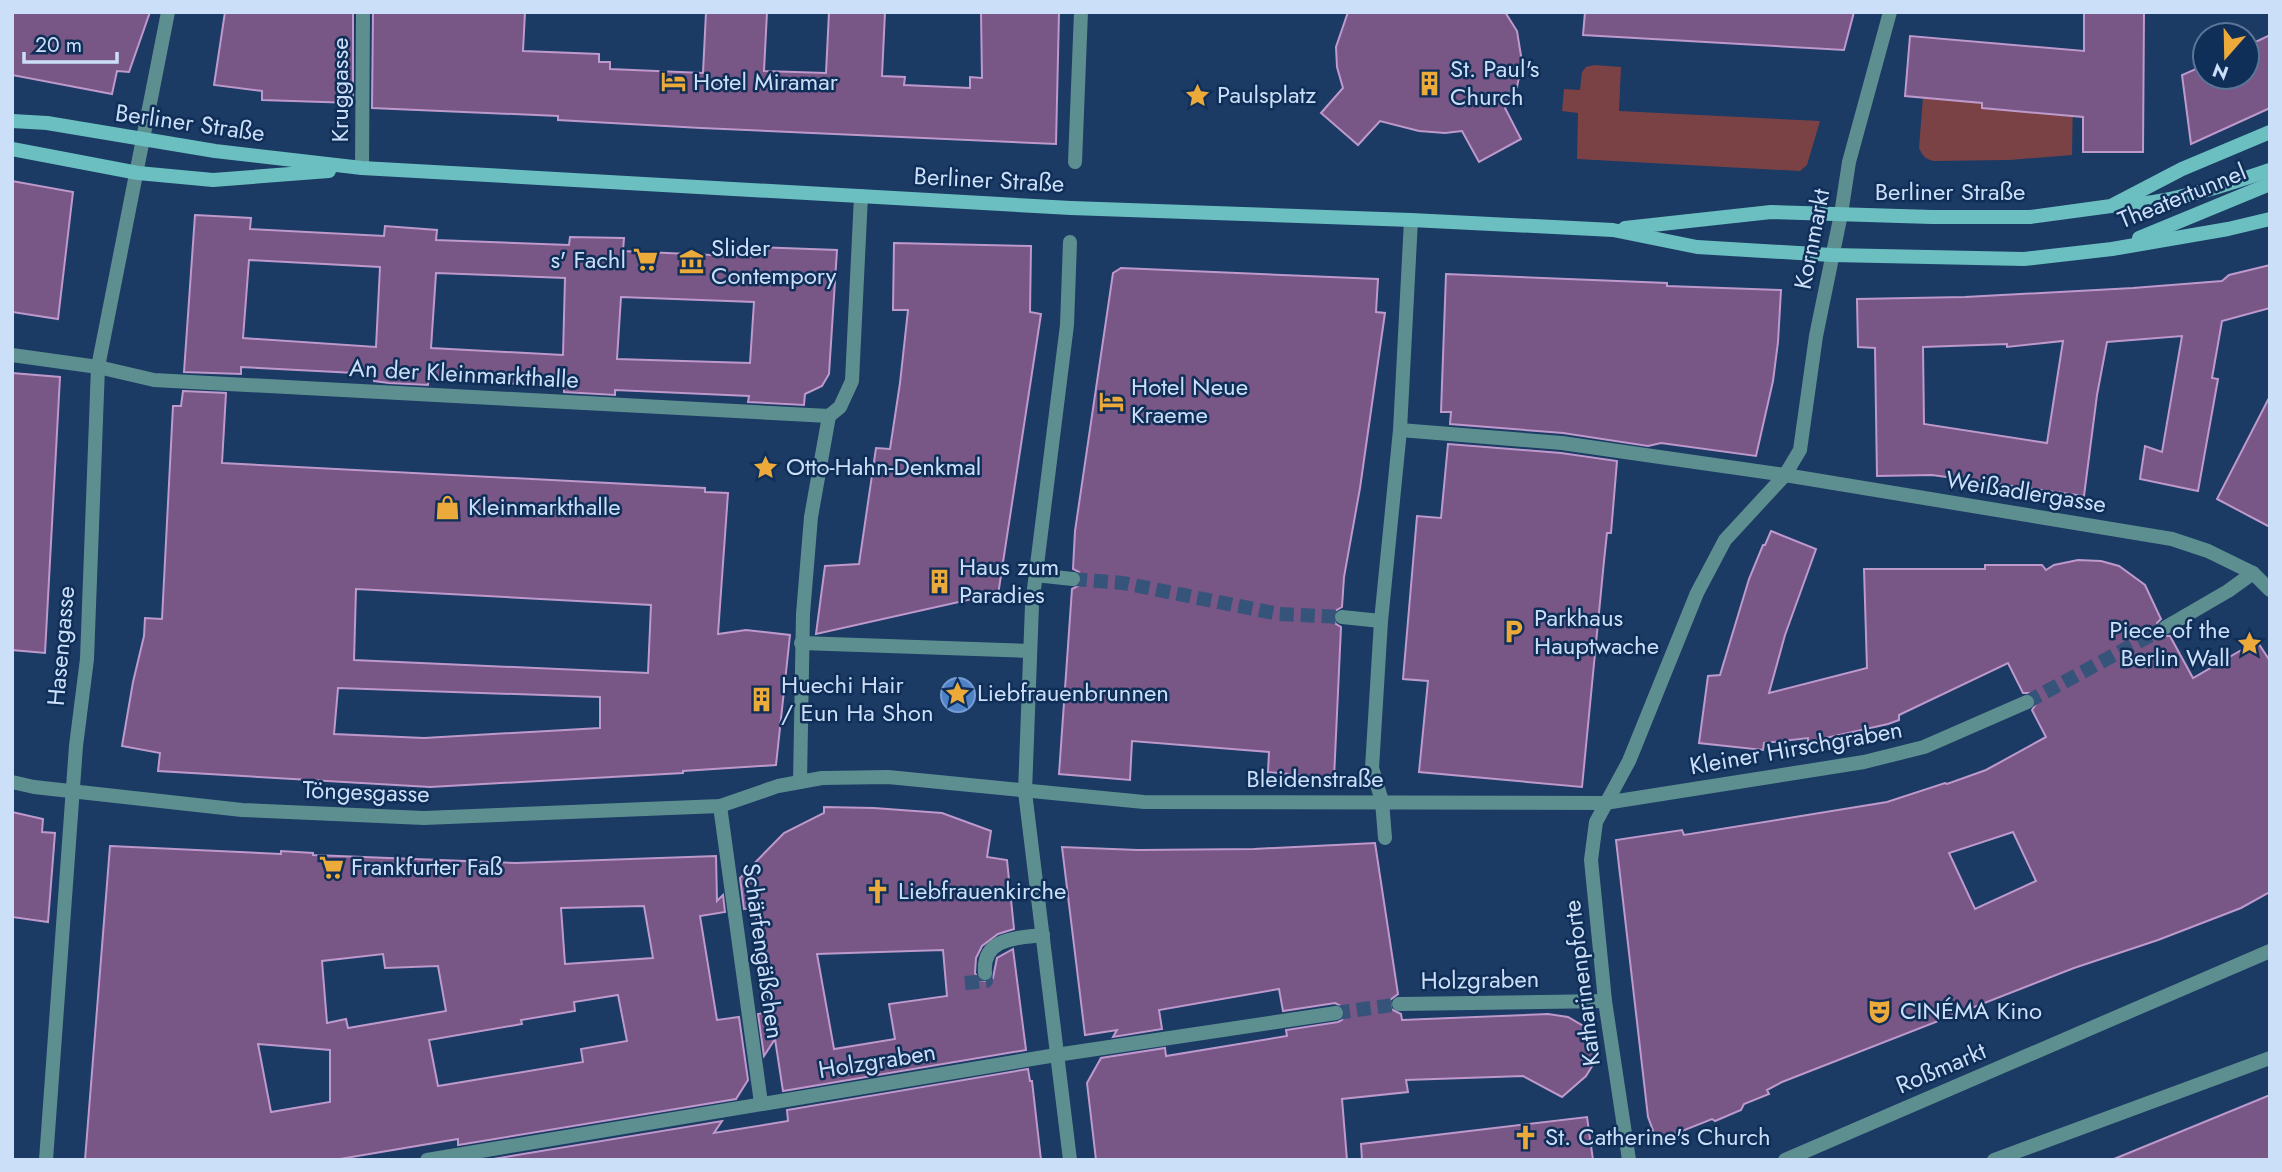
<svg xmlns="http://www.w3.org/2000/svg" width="2282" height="1172" font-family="Jost,sans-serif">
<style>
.green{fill:#7b4245}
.water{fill:#4f81c6;stroke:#749dd5;stroke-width:2}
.building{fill:#785685;stroke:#be99cc;stroke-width:2;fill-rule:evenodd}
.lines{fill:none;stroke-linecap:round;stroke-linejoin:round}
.street-tunnel{stroke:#36537a;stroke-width:14;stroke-dasharray:14 7;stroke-linecap:butt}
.street{stroke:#5d8f90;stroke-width:14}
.secondary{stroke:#6cbfc0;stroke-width:14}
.labels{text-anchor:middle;stroke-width:5;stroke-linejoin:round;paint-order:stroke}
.poi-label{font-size:24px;fill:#ccdff9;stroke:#102f58;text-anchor:start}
.street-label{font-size:24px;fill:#ccdff9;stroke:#102f58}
</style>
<rect width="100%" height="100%" fill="#1b3a64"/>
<g class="green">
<polygon points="1594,65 1621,67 1619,111 1820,121 1807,165 1800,171 1577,159 1578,113 1562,111 1564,89 1580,90 1582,72 1586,67"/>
<path d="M2073 92 2072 155 2009 160 1934 161C1926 159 1923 157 1919 148L1923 97 1982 103V108Z"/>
</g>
<circle class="water" cx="958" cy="695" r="17"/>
<g class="building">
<polygon points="12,12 150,12 129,72 117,71 112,94 12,75"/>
<polygon points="225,12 353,12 353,103 262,100 262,91 214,85"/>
<polygon points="373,12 525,12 523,51 599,54 599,62 610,62 610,69 703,73 706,12 767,12 764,71 826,73 829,12 885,12 882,76 905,77 904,85 970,88 970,77 982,78 981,12 1059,12 1056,144 701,128 558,120 558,116 372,108"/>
<polygon points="1348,12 1505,12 1517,31 1522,62 1517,87 1505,108 1521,139 1479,162 1462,131 1445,133 1419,131 1380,121 1358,145 1321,113 1343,88 1337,67 1336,47"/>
<polygon points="1585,12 1854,12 1844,50 1583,35"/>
<polygon points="2084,12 2144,12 2143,152 2083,152 2083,117 1982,108 1982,103 1905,96 1910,36 2084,51"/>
<polygon points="2270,35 2270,108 2191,144 2182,75 2205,65 2205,77 2247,77 2247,46"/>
<polygon points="12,181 73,192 58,319 12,312"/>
<path d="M195 215 251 218 250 229 384 236 385 226 437 230 436 240 569 245 570 237 624 238 623 251 756 257 757 247 837 250 829 374 822 386 805 394 804 405 748 402 749 396 615 390V395L564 392V387L429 378 428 385 389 383 374 381V374L241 367V374L184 372ZM249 260 380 267 376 347 243 338ZM436 273 565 278 563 355 431 348ZM621 297 754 302 750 363 617 359Z"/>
<polygon points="894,243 1031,246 1030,312 1041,314 998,595 990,595 816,634 825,566 859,564 876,448 890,449 900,383 908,310 893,310"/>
<path d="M2270 265V308L2222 321 2212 378 2218 379 2198 491 2140 479 2145 446 2162 452 2182 336 2107 342 2097 395 2084 496 1932 475 1877 476 1875 348 1858 347 1857 299 1965 297 2133 288 2222 281 2229 275ZM2063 341 2047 443 1924 424 1923 347 2007 344V347Z"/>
<polygon points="1121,268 1378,279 1376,312 1385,313 1360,488 1344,577 1342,607 1335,611 1332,617 1336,624 1341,627 1334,778 1268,772 1269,752 1132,741 1130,780 1059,774 1072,589 1080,585 1083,579 1079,572 1073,569 1075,531 1113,273"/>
<polygon points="1446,274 1667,283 1667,286 1781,290 1778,342 1773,381 1756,456 1661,443 1648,446 1563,433 1450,424 1451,412 1441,412"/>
<polygon points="12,373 60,377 45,653 12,650"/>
<path d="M183 391 226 393 222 463 705 488V492L728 493 718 634 746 630 790 635 776 765 683 771V773L430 787 158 771 160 753 122 746 133 682 144 636 145 618 162 619 173 406H181ZM356 589 651 605 648 673 354 660ZM338 688 600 697V728L424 738 334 734Z"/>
<polygon points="2270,396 2270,527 2217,499"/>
<polygon points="1448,444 1561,453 1617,461 1611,533 1607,533 1604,561 1582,787 1419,772 1428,681 1403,679 1417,516 1441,518"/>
<path d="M1771 531 1816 549 1785 635 1769 693 1867 668 1864 569H1985V565H2042L2046 570 2054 565 2078 560 2101 561 2119 566 2145 585 2161 619 2157 623V631L2162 636H2170L2193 678 2257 641 2270 661V892L2241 908 2158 940 2074 968 1782 1082 1767 1090 1769 1094 1744 1104 1741 1110 1715 1121 1712 1119 1657 1141 1648 1117 1616 840 1682 830 1684 835 1887 802 1945 783 1947 784 1986 770 2046 737 2032 710 2036 704 2035 698 2029 693H2023L2008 663 1899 715V720L1888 724 1808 742V738L1764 743 1763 750 1699 743 1708 676 1720 675 1749 579 1763 545H1765ZM2013 832 2036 881 1975 909 1949 853Z"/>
<path d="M824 807 874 808 942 813 991 831 987 857 1007 860 1014 929 998 934 982 946 976 958 975 973 980 981H990L993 978 997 958 1013 949 1026 1050 783 1091 775 1039 764 1056 758 1014 770 1012 755 908 744 909 740 878 784 833 824 813ZM943 950 947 996 889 1004 895 1039 834 1049 817 954Z"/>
<polygon points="12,812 43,819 42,832 55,833 48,922 12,917"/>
<polygon points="1375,843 1398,994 1390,1000 1391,1009 1401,1014 1402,1020 1548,1014 1568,1017 1585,1027 1593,1038 1596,1050 1594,1063 1586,1076 1562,1097 1523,1076 1406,1080 1408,1092 1342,1099 1347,1160 1096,1160 1087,1083 1101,1058 1165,1048 1166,1056 1287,1036 1286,1030 1338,1022 1342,1020 1346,1012 1343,1007 1335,1003 1283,1011 1279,989 1159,1010 1162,1029 1113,1037 1117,1030 1085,1035 1062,847 1138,850 1254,849"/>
<path d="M110 846 281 854V851L313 853V855L516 863 716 856 717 901 723 895 725 912 700 916 717 1020 739 1017 748 1080 736 1099 458 1145V1139L334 1160H85ZM644 906 653 958 565 964 561 908ZM383 954 385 968 438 966 446 1011 348 1028 346 1019 327 1023 322 961ZM618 995 627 1041 581 1049 583 1062 438 1086 429 1040 522 1024 521 1020 575 1011 574 1002ZM258 1044 330 1050V1102L271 1112Z"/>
<polygon points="1028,1069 1030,1081 1032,1081 1041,1160 487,1160 722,1121 714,1133 788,1121 787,1110"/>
<polygon points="2270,1095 2270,1160 2114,1160 2114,1159"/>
<polygon points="1587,1117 1593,1160 1362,1160 1361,1144"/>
</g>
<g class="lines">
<g class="street-tunnel">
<polyline points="1073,579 1123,583 1279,614 1342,617"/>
<polyline points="2027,702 2166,627"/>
<polyline points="965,983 986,981 985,973"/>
<polyline points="1336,1013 1399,1004"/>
</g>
<g class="street">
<polyline points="1075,162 1081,12"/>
<polyline points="362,168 363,12"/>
<polyline points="1070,242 1067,325 1032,605 1025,792 1070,1160"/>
<polyline points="12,355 98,367 154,380 829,416 840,407 852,381 861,196"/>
<polyline points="1400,430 1562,443 1785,475 2172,539 2208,551 2253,573 2270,590"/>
<polyline points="1035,575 1073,579"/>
<polyline points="1342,617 1381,621"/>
<polyline points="2166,627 2228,591 2253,573"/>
<polyline points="801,643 1029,651"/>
<polyline points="12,782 34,787 242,810 424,818 720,806 778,786 822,778 888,777 1144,802 1605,803 1864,762 1924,747 2027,702"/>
<polyline points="800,782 803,614 811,517 829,416"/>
<polyline points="720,806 761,1103"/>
<polyline points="1385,838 1382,801 1372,768 1381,621 1400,430 1411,220"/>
<path d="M985 973C982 938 1016 938 1043 935"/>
<polyline points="1399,1004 1605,1001"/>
<polyline points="46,1160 76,746 87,659 98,367 168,12"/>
<polyline points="427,1160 1056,1055 1336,1013"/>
<polyline points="1629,1160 1605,1001 1591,860 1596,822 1629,761 1697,593 1725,540 1785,475 1800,450 1816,336 1841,214 1849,162 1890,12"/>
<polyline points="1785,1160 2270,951"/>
<polyline points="1994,1160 2270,1058"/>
</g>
<g class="secondary">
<polyline points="12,121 47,123 215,151 362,168 1071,208 1411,220 1613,230 1697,247 1832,255 2024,259 2112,249 2228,229 2270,219"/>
<polyline points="12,149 138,173 213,180 329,171"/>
<path d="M2115 206C2168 204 2220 187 2270 170"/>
<polyline points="1625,228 1771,212 1932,217 2030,217 2111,206 2182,169 2270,132"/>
<polyline points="2139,238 2270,184"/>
</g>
</g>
<defs>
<symbol id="hotel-bare" viewBox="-9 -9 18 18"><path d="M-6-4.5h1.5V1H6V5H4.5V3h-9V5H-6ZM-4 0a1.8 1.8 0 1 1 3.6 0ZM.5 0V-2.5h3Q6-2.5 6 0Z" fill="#ebaa39" stroke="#102f58" stroke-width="2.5" paint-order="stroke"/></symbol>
<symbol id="building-bare" viewBox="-9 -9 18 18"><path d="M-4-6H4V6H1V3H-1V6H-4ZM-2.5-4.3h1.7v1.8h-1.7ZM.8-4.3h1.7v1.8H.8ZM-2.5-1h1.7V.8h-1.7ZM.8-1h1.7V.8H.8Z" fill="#ebaa39" stroke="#102f58" stroke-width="2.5" paint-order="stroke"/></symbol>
<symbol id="sight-bare" viewBox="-9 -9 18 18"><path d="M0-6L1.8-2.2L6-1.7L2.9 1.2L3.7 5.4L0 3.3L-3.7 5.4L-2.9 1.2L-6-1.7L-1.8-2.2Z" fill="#ebaa39" stroke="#102f58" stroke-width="2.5" paint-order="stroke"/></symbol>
<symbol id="supermarket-bare" viewBox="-9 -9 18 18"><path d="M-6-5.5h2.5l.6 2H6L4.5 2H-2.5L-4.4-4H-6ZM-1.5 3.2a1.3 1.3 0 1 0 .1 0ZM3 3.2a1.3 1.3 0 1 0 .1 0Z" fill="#ebaa39" stroke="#102f58" stroke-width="2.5" paint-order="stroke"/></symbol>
<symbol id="museum-bare" viewBox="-9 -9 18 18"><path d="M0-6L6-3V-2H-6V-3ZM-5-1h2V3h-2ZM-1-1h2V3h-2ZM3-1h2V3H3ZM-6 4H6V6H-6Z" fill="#ebaa39" stroke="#102f58" stroke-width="2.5" paint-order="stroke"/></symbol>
<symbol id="shop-bare" viewBox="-9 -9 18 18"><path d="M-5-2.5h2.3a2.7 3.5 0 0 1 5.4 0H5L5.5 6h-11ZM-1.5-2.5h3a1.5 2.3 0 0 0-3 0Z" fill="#ebaa39" stroke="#102f58" stroke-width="2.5" paint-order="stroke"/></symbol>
<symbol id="parking-bare" viewBox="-9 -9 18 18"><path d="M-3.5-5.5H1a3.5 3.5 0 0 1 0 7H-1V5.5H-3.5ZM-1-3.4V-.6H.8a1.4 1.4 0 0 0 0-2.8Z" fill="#ebaa39" stroke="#102f58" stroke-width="2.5" paint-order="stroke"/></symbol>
<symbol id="church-bare" viewBox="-9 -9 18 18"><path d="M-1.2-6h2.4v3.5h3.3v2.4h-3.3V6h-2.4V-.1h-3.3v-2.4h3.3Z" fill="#ebaa39" stroke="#102f58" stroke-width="2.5" paint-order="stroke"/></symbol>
<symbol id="theatre-bare" viewBox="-9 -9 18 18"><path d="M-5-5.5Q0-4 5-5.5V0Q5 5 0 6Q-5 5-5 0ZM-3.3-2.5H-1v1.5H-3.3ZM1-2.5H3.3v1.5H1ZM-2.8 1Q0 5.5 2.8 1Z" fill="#ebaa39" stroke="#102f58" stroke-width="2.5" paint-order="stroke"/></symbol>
</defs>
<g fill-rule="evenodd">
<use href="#hotel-bare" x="656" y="64" width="35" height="35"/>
<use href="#building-bare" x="1412" y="66" width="35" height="35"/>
<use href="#sight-bare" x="1180" y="78" width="35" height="35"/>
<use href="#supermarket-bare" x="628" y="242" width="35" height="35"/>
<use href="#museum-bare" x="674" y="244" width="35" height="35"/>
<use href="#hotel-bare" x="1094" y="384" width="35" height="35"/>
<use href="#sight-bare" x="748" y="450" width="35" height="35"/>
<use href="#shop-bare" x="430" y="490" width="35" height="35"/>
<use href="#building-bare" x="922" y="564" width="35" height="35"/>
<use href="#parking-bare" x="1496" y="614" width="35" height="35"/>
<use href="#sight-bare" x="2232" y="626" width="35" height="35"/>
<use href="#sight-bare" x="940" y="676" width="35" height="35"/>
<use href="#building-bare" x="744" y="682" width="35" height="35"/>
<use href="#supermarket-bare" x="314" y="850" width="35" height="35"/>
<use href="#church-bare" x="860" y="874" width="35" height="35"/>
<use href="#theatre-bare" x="1862" y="994" width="35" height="35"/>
<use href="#church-bare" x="1508" y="1120" width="35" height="35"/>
</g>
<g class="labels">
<g class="poi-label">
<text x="1450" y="77">St. Paul's<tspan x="1450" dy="28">Church</tspan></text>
<text x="693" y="90">Hotel Miramar</text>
<text x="1217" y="103">Paulsplatz</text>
<text x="711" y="256">Slider<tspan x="711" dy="28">Contempory</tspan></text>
<text x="626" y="268" text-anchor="end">s' Fachl</text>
<text x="1131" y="395">Hotel Neue<tspan x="1131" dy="28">Kraeme</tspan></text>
<text x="786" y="475">Otto-Hahn-Denkmal</text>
<text x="468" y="515">Kleinmarkthalle</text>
<text x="959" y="575">Haus zum<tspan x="959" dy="28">Paradies</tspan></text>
<text x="1534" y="626">Parkhaus<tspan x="1534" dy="28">Hauptwache</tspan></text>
<text x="2230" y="638" text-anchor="end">Piece of the<tspan x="2230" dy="28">Berlin Wall</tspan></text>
<text x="781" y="693">Huechi Hair<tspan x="781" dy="28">/ Eun Ha Shon</tspan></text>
<text x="977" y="701">Liebfrauenbrunnen</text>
<text x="351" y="875">Frankfurter Faß</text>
<text x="898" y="899">Liebfrauenkirche</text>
<text x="1900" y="1019">CINÉMA Kino</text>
<text x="1545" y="1145">St. Catherine's Church</text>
</g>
<g class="street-label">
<text transform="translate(340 90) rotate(-90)" y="8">Kruggasse</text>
<text transform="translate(190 123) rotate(8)" y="8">Berliner Straße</text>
<text transform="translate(989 180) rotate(3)" y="8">Berliner Straße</text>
<text x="1950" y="200">Berliner Straße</text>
<text transform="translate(2182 196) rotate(-22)" y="8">Theatertunnel</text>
<text transform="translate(1812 239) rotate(-79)" y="8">Kornmarkt</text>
<text transform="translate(464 374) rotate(3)" y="8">An der Kleinmarkthalle</text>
<text transform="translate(2026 492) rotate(9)" y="8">Weißadlergasse</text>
<text transform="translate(61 646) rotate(-85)" y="8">Hasengasse</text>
<text transform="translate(1796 748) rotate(-10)" y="8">Kleiner Hirschgraben</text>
<text x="1315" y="787">Bleidenstraße</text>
<text transform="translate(366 792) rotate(2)" y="8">Töngesgasse</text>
<text transform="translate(763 951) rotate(82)" y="8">Schärfengäßchen</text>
<text transform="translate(1480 980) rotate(-1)" y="8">Holzgraben</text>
<text transform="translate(1582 983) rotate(-97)" y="8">Katharinenpforte</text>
<text transform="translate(877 1061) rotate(-9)" y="8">Holzgraben</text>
<text transform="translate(1941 1068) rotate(-23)" y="8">Roßmarkt</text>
</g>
</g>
<rect width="2282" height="1172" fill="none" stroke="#ccdff9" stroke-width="28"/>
<g transform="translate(2226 56) rotate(200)"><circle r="33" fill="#102f58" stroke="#5b7598" stroke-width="2"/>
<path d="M0-5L12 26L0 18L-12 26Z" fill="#ebaa39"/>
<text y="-10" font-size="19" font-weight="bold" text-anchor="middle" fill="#ccdff9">N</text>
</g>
<path d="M24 52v10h93v-10" fill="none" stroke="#ccdff9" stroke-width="3.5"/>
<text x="35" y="52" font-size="21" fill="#ccdff9" stroke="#102f58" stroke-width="5" paint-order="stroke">20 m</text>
</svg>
